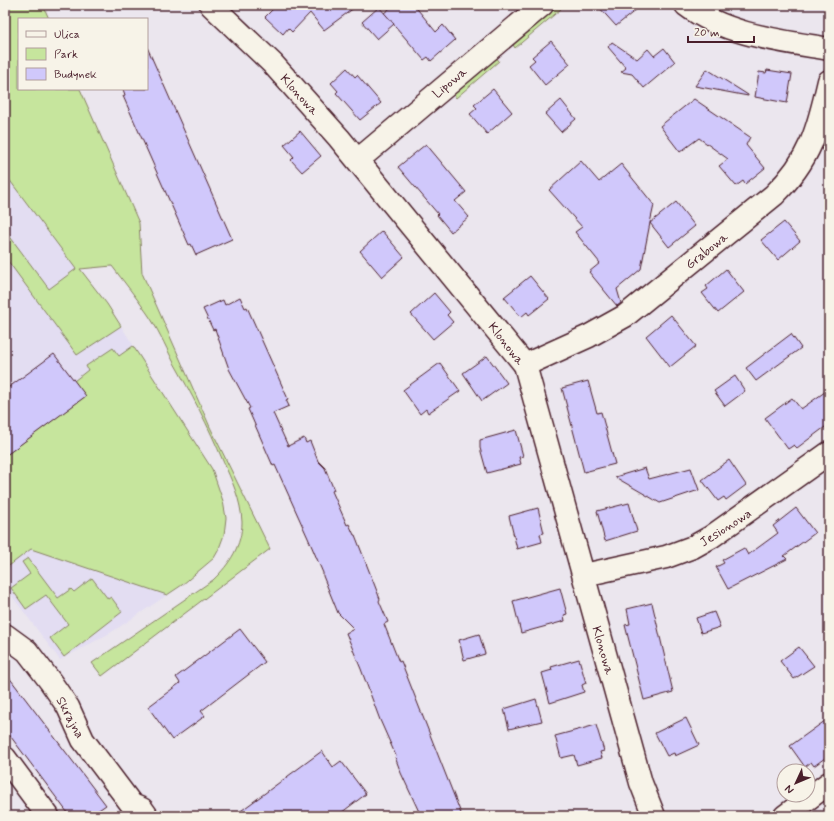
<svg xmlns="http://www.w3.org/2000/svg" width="834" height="821" font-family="Mynerve,sans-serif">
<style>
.built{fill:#e3ddf2}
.green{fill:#c6e59d;stroke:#888264}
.building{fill:#d0c8fb;stroke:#4a1f2b}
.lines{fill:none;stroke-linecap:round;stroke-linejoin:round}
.minor-casing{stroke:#4a1f2b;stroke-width:25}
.minor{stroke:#f7f3e8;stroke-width:22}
.labels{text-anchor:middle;stroke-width:4;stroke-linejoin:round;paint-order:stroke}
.street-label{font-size:13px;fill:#4a1f2b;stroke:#f7f3e8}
</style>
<rect width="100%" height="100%" fill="#ebe6ee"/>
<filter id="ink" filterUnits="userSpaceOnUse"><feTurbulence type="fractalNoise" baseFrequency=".025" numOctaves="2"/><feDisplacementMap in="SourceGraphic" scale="8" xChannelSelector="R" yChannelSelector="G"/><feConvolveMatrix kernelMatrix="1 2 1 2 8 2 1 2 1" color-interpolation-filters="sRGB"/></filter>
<g filter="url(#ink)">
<polygon class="built" points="5,169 107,304 212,469 223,501 226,518 224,535 218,551 207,564 182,585 139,614 110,633 60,660 5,587"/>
<g class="green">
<path d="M5 5H43L49 19H19V89H80L139 223 142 273 210 427 270 549 102 676 92 663 213 580C230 564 242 545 242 522 241 500 232 481 223 461 209 427 191 393 173 361 165 345 157 327 147 313 136 297 124 282 112 266L80 269 107 304 121 326 77 355 5 257V230L49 289 76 269 5 174Z"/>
<polygon points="558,5 561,9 515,48 512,43"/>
<polygon points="496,57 499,61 456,98 452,93"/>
<polygon points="133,346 212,469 223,501 226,518 224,535 218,551 214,558 182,585 167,595 31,549 5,569 5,456 85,396 74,381 88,370 86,366 113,348 119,356"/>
<polygon points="28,558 58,598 71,589 74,592 92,578 108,599 111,597 122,612 64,657 50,638 68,624 46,595 26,609 11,588 30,574 22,562"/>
</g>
<g class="building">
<polygon points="277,5 358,5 324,30 310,13 292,32 288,28 283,34 265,17"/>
<polygon points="394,5 414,5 436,32 443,25 455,40 431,61 428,57 424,60 384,13"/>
<polygon points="597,5 642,5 616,26"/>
<polygon points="379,7 394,24 377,39 362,22"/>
<polygon points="551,41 570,64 545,85 529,65 535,60 532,57"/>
<polygon points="612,42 637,59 648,49 654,56 664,48 675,62 644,88 632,74 621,72 626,68 608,47"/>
<polygon points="147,47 232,239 196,255 191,244 189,245 123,96 125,95 123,89 147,89"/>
<polygon points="347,68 355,77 357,75 381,103 360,120 336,93 338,91 331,83"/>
<polygon points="707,69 748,95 748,96 695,86"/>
<polygon points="767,70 792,74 787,103 755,97 759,72 766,73"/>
<polygon points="493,89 512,112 487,134 470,114 477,108 474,105"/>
<polygon points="694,99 750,137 746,145 765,168 745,184 743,181 736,186 719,166 728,159 699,138 680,152 660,126"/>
<polygon points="561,100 576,119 561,132 545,114"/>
<polygon points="300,131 321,156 302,172 291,160 294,157 284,145"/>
<polygon points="426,144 466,192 455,201 469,217 451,232 437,215 438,214 398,167"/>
<polygon points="581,161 599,182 621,164 654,205 650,223 676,202 695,226 669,247 650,223 641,269 617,289 621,303 617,306 589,272 600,263 575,232 582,227 549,190"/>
<polygon points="784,222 800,241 778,260 761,240"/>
<polygon points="382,231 404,257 382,277 360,251"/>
<polygon points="726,269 744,292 718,313 702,293 708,289 706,286"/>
<polygon points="530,276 549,299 529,315 527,312 521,317 504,297"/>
<polygon points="434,293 450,312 447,315 453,322 433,339 411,314"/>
<polygon points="240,297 245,308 247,307 288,399 286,400 289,406 273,413 288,446 304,438 306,443 310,441 318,461 325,468 334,490 332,491 347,525 349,524 354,535 355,535 380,599 379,601 388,622 384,624 399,662 401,661 462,816 421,816 401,773 395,757 396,756 380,720 361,669 346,633 354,629 338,613 323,576 323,573 308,538 275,465 273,466 248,409 250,408 229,369 215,329 213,330 203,309 223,300 225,305"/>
<polygon points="671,315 696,346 670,367 646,336"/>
<polygon points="791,334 801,348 756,381 746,368"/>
<polygon points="54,354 86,396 5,456 5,390"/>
<polygon points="487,356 507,383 482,401 463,373"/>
<polygon points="440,363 460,391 428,413 426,409 420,414 403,390"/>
<polygon points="735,376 745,391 725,406 714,391"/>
<polygon points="588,381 597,413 601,412 615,464 584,472 562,388"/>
<polygon points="829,389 829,424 797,448 794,445 788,449 765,418 792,398 801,409"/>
<polygon points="516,430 523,456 519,457 521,464 487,473 480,448 480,440"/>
<polygon points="729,460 746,485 726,500 724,497 718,501 702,480"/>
<polygon points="645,468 649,479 691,468 699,490 660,503 615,477"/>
<polygon points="629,503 637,531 605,541 597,511"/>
<polygon points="538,508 544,533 540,534 542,542 517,549 509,516"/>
<polygon points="796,508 815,533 784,556 787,559 728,589 716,567 724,563 722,560 744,548 748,555 778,533 773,526"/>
<polygon points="560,588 567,614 564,615 565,621 521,633 513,601"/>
<polygon points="652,603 673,692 644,700 625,625 630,624 627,609"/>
<polygon points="714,612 720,627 701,633 696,618"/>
<polygon points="240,629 265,662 201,711 205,716 172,740 148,707 180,683 176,677"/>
<polygon points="479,634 485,654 464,660 459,640"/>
<polygon points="799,647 814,666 794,679 780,661"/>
<polygon points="579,659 586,683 582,685 584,692 550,703 542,673 552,670 551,667"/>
<polygon points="5,672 106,805 90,816 70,816 5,729"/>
<polygon points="536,699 542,721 509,729 504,709"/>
<polygon points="686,718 699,745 675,756 674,753 667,756 655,733"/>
<polygon points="829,718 829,755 814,766 811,762 805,767 790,746"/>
<polygon points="596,725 604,751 600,752 602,758 577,765 574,755 561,758 555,736"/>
<polygon points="322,751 333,767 341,761 366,794 337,816 234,816"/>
</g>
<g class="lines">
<defs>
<g id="minor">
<polyline points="211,5 273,64 339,138 525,365 641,783 654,816"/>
<path d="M686 5C725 35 782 41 829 49"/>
<polyline points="358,160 542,5"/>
<path d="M525 365 589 336 625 316 774 195C811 159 818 129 829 81"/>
<polyline points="584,575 666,557 693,547 711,537 829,453"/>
<polyline points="5,635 27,651 50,681 68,707 83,740 132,805 142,809 147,816"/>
<polyline points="5,758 48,816"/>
<polyline points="785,816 829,783"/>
</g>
</defs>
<use href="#minor" class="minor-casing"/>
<use href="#minor" class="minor"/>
</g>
</g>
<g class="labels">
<g class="street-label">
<text transform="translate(449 82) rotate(-40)" y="5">Lipowa</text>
<text transform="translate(300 94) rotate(48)" y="5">Klonowa</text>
<text transform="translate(706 250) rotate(-39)" y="5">Grabowa</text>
<text transform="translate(507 343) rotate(52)" y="5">Klonowa</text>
<text transform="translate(725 527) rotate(-33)" y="5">Jesionowa</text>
<text transform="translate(604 650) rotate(74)" y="5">Klonowa</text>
<text transform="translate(71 717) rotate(62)" y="5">Skrajna</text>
</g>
</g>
<rect width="834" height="821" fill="none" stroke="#f7f3e8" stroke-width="20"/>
<rect x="10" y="10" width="814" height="801" fill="none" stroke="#4a1f2b" stroke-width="1.5" filter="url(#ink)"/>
<rect x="18" y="18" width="130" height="72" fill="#f7f3e8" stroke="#b29e9c"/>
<rect x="26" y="31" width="20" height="6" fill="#f7f3e8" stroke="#b29e9c"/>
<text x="54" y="38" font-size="12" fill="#4a1f2b">Ulica</text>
<rect x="26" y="48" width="20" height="12" fill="#c6e59d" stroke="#b29e9c"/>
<text x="54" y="58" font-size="12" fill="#4a1f2b">Park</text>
<rect x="26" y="68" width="20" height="12" fill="#d0c8fb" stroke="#b29e9c"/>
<text x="54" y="78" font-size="12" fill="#4a1f2b">Budynek</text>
<g transform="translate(796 783) rotate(226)"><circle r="19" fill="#f7f3e8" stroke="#b29e9c"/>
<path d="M0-3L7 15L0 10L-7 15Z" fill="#4a1f2b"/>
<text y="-6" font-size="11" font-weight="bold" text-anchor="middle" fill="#4a1f2b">N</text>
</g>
<path d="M688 36v6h66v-6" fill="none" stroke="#4a1f2b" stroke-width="2"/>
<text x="694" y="36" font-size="12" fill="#4a1f2b" stroke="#f7f3e8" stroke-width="3" paint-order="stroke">20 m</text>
</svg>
